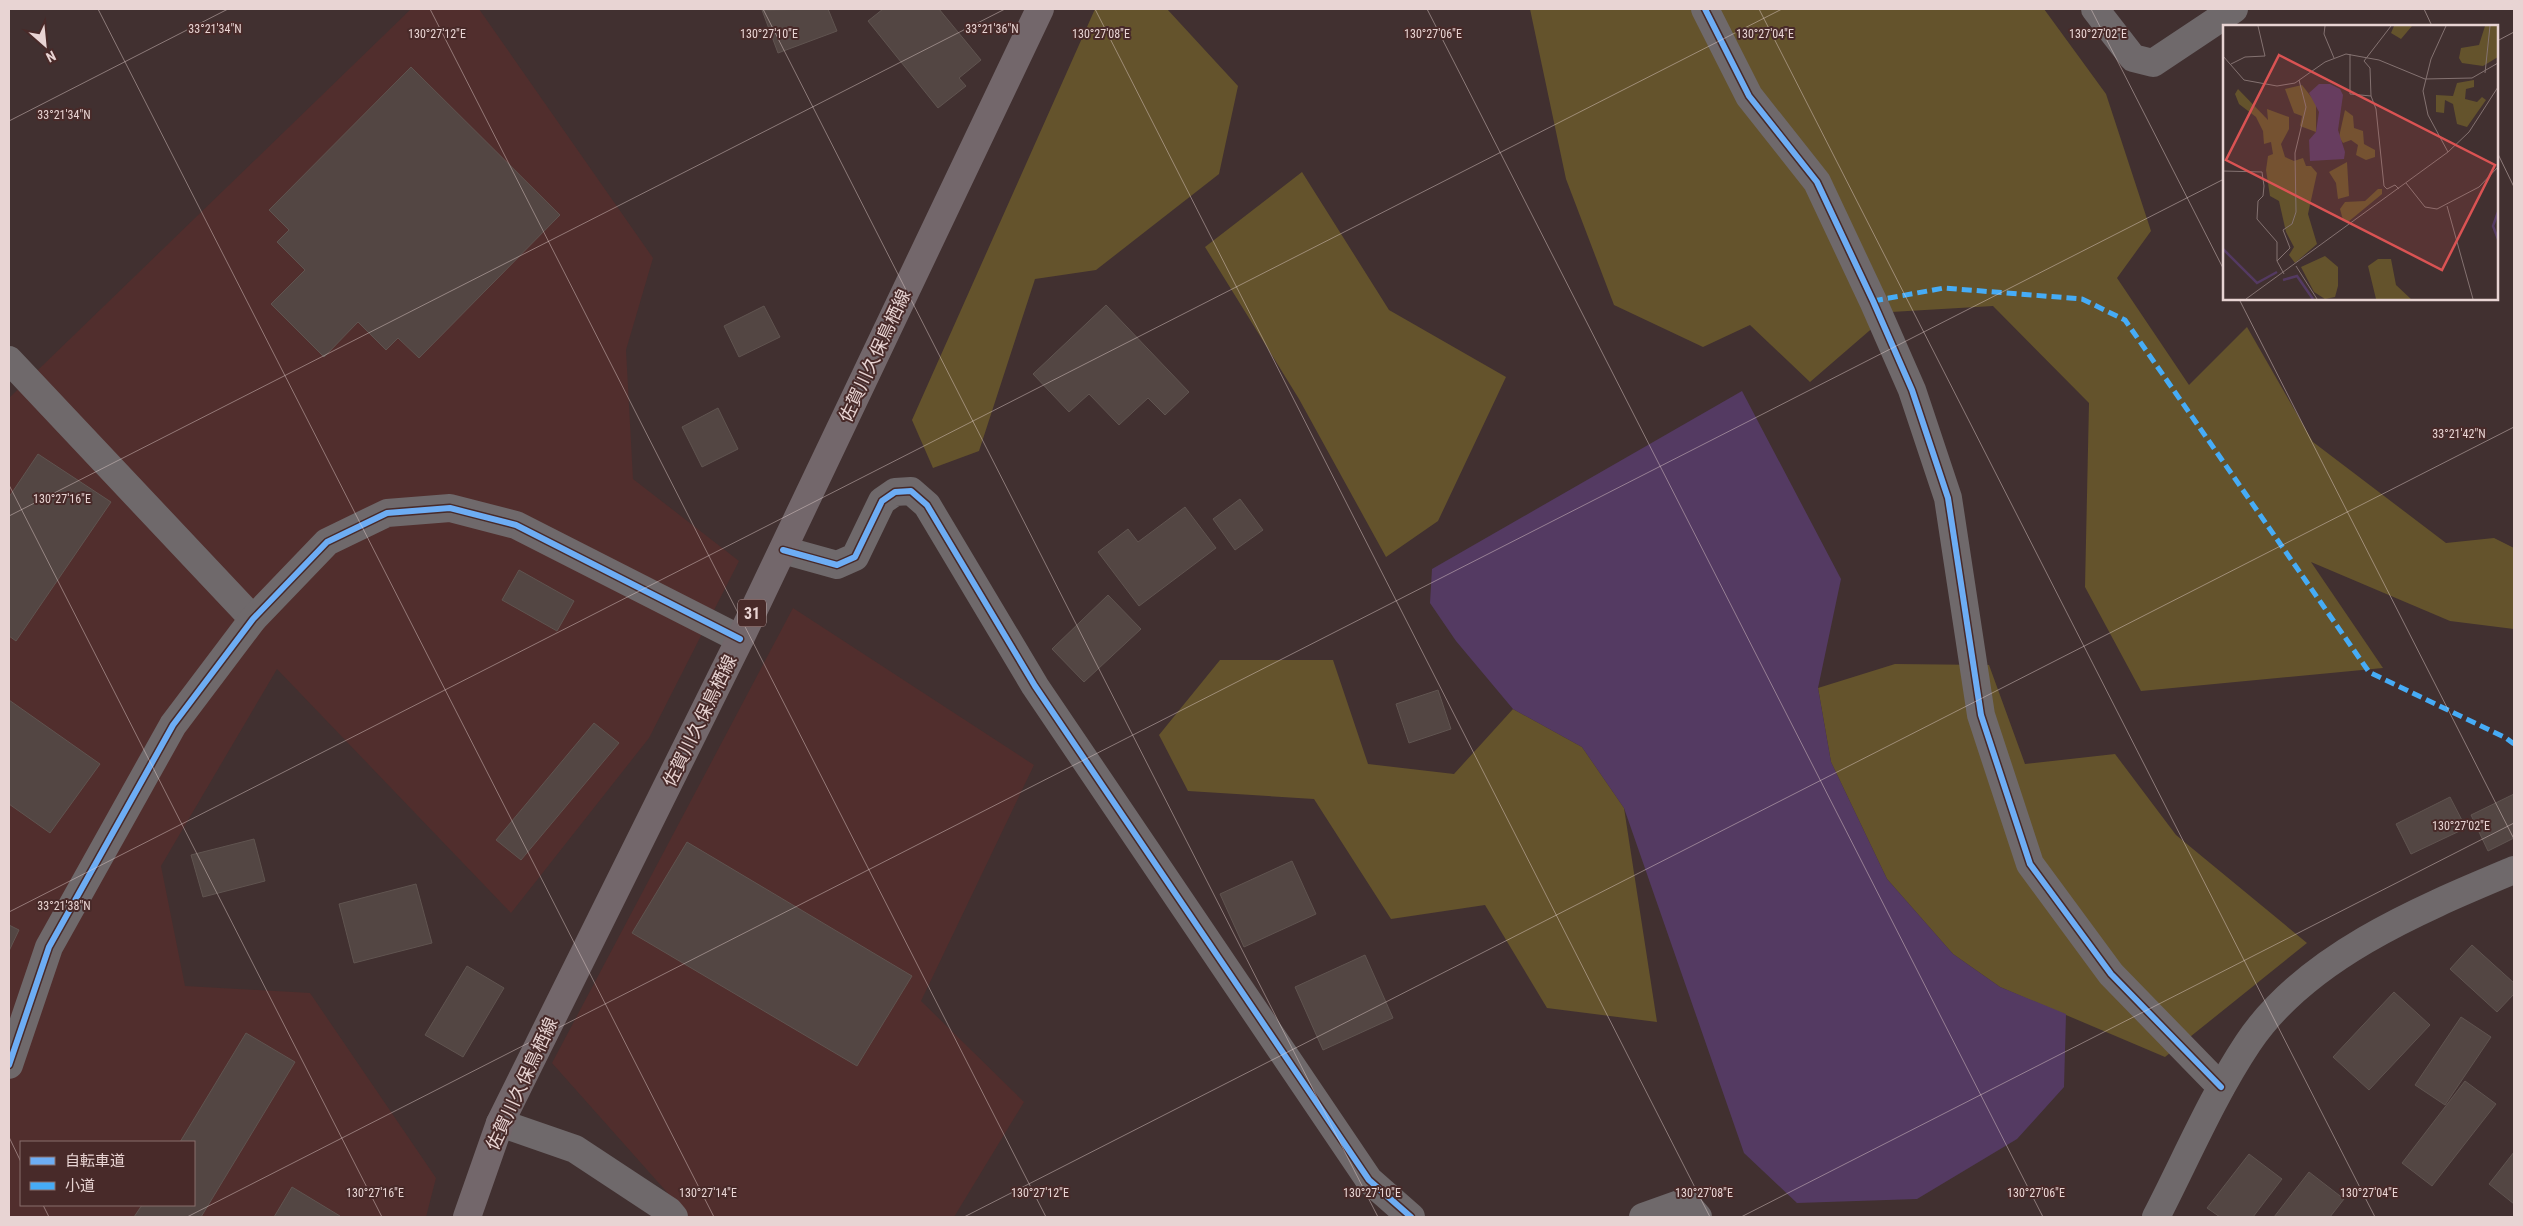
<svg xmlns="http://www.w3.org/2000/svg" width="2523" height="1226" font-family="'Roboto Condensed','Noto Sans JP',sans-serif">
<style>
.built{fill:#512e2d;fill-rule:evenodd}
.green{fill:#64532c}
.water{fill:#543a62}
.building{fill:#534643;stroke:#605450}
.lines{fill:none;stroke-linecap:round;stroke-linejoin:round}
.minor{stroke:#6f696b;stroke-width:28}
.major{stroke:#73676b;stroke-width:28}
.quiet{stroke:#46acf6;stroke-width:5;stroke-dasharray:10 5;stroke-linecap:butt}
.cycleway-casing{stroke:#482a29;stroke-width:9}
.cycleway{stroke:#6dadf4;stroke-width:6}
.ticks{fill:none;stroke:#e8d4d3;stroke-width:1;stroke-opacity:0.45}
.labels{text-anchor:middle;stroke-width:4;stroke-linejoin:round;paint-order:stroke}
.shield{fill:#482a29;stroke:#b8a1a0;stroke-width:1}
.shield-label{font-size:16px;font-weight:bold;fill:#e8d4d3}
.street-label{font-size:18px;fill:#e8d4d3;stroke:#482a29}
.inset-river{fill:none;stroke:#543a62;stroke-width:2.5}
.inset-road{fill:none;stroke:#847271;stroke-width:1}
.view{fill:#da5353;fill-opacity:0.15;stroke:#da5353;stroke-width:2.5}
.inset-edge{fill:none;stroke:#e8d4d3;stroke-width:2.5}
.ticks-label{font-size:12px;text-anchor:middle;fill:#e8d4d3;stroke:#482a29;stroke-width:4;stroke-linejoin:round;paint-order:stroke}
</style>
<rect width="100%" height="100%" fill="#413030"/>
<g class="built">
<path d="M411 9H479L653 258 626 350 633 479 739 561 649 738 511 913 277 669 161 866 185 986 310 993 436 1178 426 1217H9V398ZM21 1142H194V1205H21Z"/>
<polygon points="793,608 1034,765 921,1001 1024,1102 954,1217 689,1217 552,1063"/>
</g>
<g class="green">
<polygon points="1095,9 1167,9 1238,86 1219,174 1096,270 1035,279 979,451 933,468 912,420"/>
<polygon points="1530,9 2044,9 2106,94 2151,231 2117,278 2189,385 2247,327 2313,442 2446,543 2494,538 2514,548 2514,629 2450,621 2311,562 2383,668 2141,691 2085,587 2089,403 1993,306 1891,312 1810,382 1750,325 1703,347 1614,305 1566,179"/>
<polygon points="1302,172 1389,310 1506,377 1438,521 1386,557 1299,399 1205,247"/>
<polygon points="1220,660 1333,660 1368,764 1454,774 1513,709 1582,747 1624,808 1657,1022 1547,1008 1485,905 1391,919 1314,799 1188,791 1159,735"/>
<polygon points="1895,664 1989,665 2025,764 2115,754 2176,835 2307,943 2165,1057 2000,987 1953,954 1887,879 1831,762 1818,688"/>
</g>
<polygon class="water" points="1742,391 1841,579 1818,688 1831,762 1887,879 1953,954 2000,987 2066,1014 2064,1087 2017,1139 1917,1199 1797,1203 1744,1153 1624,808 1582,747 1513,709 1456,641 1430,603 1432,569"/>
<g class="building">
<polygon points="828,9 837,31 778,53 762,10"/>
<polygon points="883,9 939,9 981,60 959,78 966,86 938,108 868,21"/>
<polygon points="411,67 560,215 419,358 398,338 386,350 358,322 324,357 271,304 305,270 277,242 289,230 269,210"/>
<polygon points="1106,305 1189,392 1165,415 1148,398 1119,425 1089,394 1069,412 1033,374"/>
<polygon points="764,306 780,337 739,357 724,326"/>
<polygon points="718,408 738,449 702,467 682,427"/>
<polygon points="38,454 111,502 16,641 9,636 9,497"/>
<polygon points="1240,499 1263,530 1235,550 1213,519"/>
<polygon points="1185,507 1216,548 1139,606 1098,552 1128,529 1138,542"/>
<polygon points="519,570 574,601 557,631 502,600"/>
<polygon points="1108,595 1141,629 1084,682 1052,649"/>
<polygon points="1438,690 1451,729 1409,743 1396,704"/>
<polygon points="9,700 100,764 50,833 9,804"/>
<polygon points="594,723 619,743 521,860 496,840"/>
<polygon points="2514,794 2514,838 2488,851 2471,815"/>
<polygon points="2450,797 2466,828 2411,854 2396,824"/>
<polygon points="254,839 265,881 203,897 191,855"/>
<polygon points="687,842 912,976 857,1066 632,933"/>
<polygon points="1292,861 1316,914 1244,947 1220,894"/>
<polygon points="416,884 432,943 354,963 339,904"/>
<polygon points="9,925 19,930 9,951"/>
<polygon points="2472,945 2514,983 2514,994 2497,1012 2450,969"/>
<polygon points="1365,955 1393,1018 1323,1050 1295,987"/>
<polygon points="467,966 504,988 463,1057 425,1035"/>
<polygon points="2394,992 2430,1025 2369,1090 2333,1057"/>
<polygon points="2461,1017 2491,1037 2445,1105 2415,1085"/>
<polygon points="246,1033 295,1062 201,1217 134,1217 142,1205 194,1205 194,1142 180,1142"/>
<polygon points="2465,1081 2496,1104 2432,1186 2402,1163"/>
<polygon points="2514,1152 2514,1204 2489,1184"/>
<polygon points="2249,1154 2282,1179 2253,1217 2220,1217 2207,1208"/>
<polygon points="2309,1172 2344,1199 2330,1217 2274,1217"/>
<polygon points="292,1187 340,1216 339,1217 274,1217"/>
</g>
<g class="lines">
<g class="minor">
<polyline points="1705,9 1749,96 1817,182 1873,301 1912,390 1948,498 1981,715 2030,864 2111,974 2221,1087"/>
<polyline points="2095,9 2133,58 2153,63 2234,9"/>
<polyline points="9,360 253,619"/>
<polyline points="783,550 837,565 855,557 882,501 895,492 911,491 927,505 1035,686 1369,1180 1411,1217"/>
<polyline points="9,1065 49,947 173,725 253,619 327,542 387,513 450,508 516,525 740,639"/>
<polyline points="500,1123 575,1149 669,1211 674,1217"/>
<polyline points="1643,1217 1685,1202 1698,1217"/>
<path d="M2156 1217C2186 1159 2212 1097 2248 1043 2306 956 2421 909 2514 870"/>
</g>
<polyline class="major" points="467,1217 500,1123 740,639 1040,9"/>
<polyline class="quiet" points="1873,301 1944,288 2082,299 2125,320 2369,672 2506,738 2514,744"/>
<defs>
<g id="cycleway">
<polyline points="1705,9 1749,96 1817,182 1873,301 1912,390 1948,498 1981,715 2030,864 2111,974 2221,1087"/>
<polyline points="783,550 837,565 855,557 882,501 895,492 911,491 927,505 1035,686 1369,1180 1411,1217"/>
<polyline points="9,1065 49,947 173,725 253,619 327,542 387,513 450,508 516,525 740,639"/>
</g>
</defs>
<use href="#cycleway" class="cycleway-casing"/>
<use href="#cycleway" class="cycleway"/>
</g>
<path class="ticks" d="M98 9 714 1217M430 9 1046 1217M763 9 1378 1217M1095 9 1710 1217M1427 9 2043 1217M1759 9 2375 1217M2091 9 2224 270M2424 9 2432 26M2497 41 2514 32M9 121 228 9M2497 152 2514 187M2239 299 2514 839M9 485 382 1217M9 516 1005 9M9 912 1782 9M9 1137 21 1162M43 1205 49 1217M187 1217 2224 179M964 1217 2514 427M1741 1217 2514 823"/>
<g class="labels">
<rect class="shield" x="738" y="599.5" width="28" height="27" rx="4"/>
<g class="shield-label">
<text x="752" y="619">31</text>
</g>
<g class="street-label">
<text transform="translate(875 356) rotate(-65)" y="6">佐賀川久保鳥栖線</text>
<text transform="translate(700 721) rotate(-64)" y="6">佐賀川久保鳥栖線</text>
<text transform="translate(522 1084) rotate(-65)" y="6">佐賀川久保鳥栖線</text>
</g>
</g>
<g transform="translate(2223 25)">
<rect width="275" height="275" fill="#413030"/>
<path d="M171 1H189L178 14 168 8ZM262 1H275V32L260 41 239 38 236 33 238 23 256 20ZM251 55V62L243 64 242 74 254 77 259 72 263 75 244 102 234 99 230 79 222 75 221 88 213 87V70L230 71 234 58ZM79 60 93 78V107L77 101 79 91 71 88 62 64ZM15 64 45 95 44 84 66 92V104L58 119 62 132 71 136 80 133 83 141H88L94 148 85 189 94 219 72 238 66 230 71 222 63 207 56 176 47 171 43 145 45 131 50 129 48 117 41 119 40 106 33 92 16 79 12 69ZM122 85 130 91 131 103 140 106 141 119 152 125V132L143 135 133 130 135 120 128 115 120 118 116 112ZM124 137 126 171 115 174 113 158 106 147ZM155 164H159V169L125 197 120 195 117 184 122 177 142 176ZM102 231 115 242V261L112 272 102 274 91 267 78 242ZM155 234H168L173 260 188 274H153L145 241Z" fill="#64532c"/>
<path d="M96 59H107L117 64 120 70 115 105 122 127 121 134 87 136 86 115 93 107 96 87 86 68Z" fill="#543a62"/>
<path class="inset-river" d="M275 187 270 201 275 214M0 224 34 258 54 247M60 255 74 251 90 274"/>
<path class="inset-road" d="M102 1 101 9 111 33M168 1 141 36 147 43 148 71 153 84 161 161 164 164 172 160 176 164M223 1 208 34 200 66 205 90 225 127M127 29V69L148 71M0 31 21 55 54 61 72 58 102 37 123 29 156 35 202 54 249 53 275 38M8 39 22 32 42 31 35 1M262 48 267 1M0 146 39 147 41 161 40 171 35 176 34 194 54 217V236L61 249M183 158 202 182 214 184 256 162 275 142M224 181 250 274M54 236 67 223 60 205 69 199 73 187 72 128 83 82 76 55M73 241 94 274M23 274 225 127 246 107 275 62"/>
<path class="view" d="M56 30 272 140 219 245 3 135Z"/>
<rect width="275" height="275" class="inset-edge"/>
</g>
<g class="ticks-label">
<text x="215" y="33">33°21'34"N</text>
<text x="992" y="33">33°21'36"N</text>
<text x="437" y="38">130°27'12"E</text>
<text x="769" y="38">130°27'10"E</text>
<text x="1101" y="38">130°27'08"E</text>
<text x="1433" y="38">130°27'06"E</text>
<text x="1765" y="38">130°27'04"E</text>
<text x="2098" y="38">130°27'02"E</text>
<text x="64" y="119">33°21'34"N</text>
<text x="2459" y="438">33°21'42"N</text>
<text x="62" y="503">130°27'16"E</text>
<text x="2461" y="830">130°27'02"E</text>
<text x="64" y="910">33°21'38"N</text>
<text x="375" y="1197">130°27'16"E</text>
<text x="708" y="1197">130°27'14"E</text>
<text x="1040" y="1197">130°27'12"E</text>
<text x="1372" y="1197">130°27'10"E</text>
<text x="1704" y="1197">130°27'08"E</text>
<text x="2036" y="1197">130°27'06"E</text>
<text x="2369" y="1197">130°27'04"E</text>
</g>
<rect width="2523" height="1226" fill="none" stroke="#e8d4d3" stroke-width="20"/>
<rect x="20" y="1141" width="175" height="65" fill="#482a29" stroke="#886e6d"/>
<rect x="30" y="1157" width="25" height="8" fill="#6dadf4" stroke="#886e6d"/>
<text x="65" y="1166" font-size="15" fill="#e8d4d3">自転車道</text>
<rect x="30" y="1182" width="25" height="8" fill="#46acf6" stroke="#886e6d"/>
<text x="65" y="1191" font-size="15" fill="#e8d4d3">小道</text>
<g transform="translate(45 45) rotate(153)" stroke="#482a29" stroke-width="4" paint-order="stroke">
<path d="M0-4L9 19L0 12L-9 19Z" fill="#e8d4d3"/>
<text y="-8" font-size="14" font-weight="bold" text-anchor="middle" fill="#e8d4d3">N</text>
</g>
</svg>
